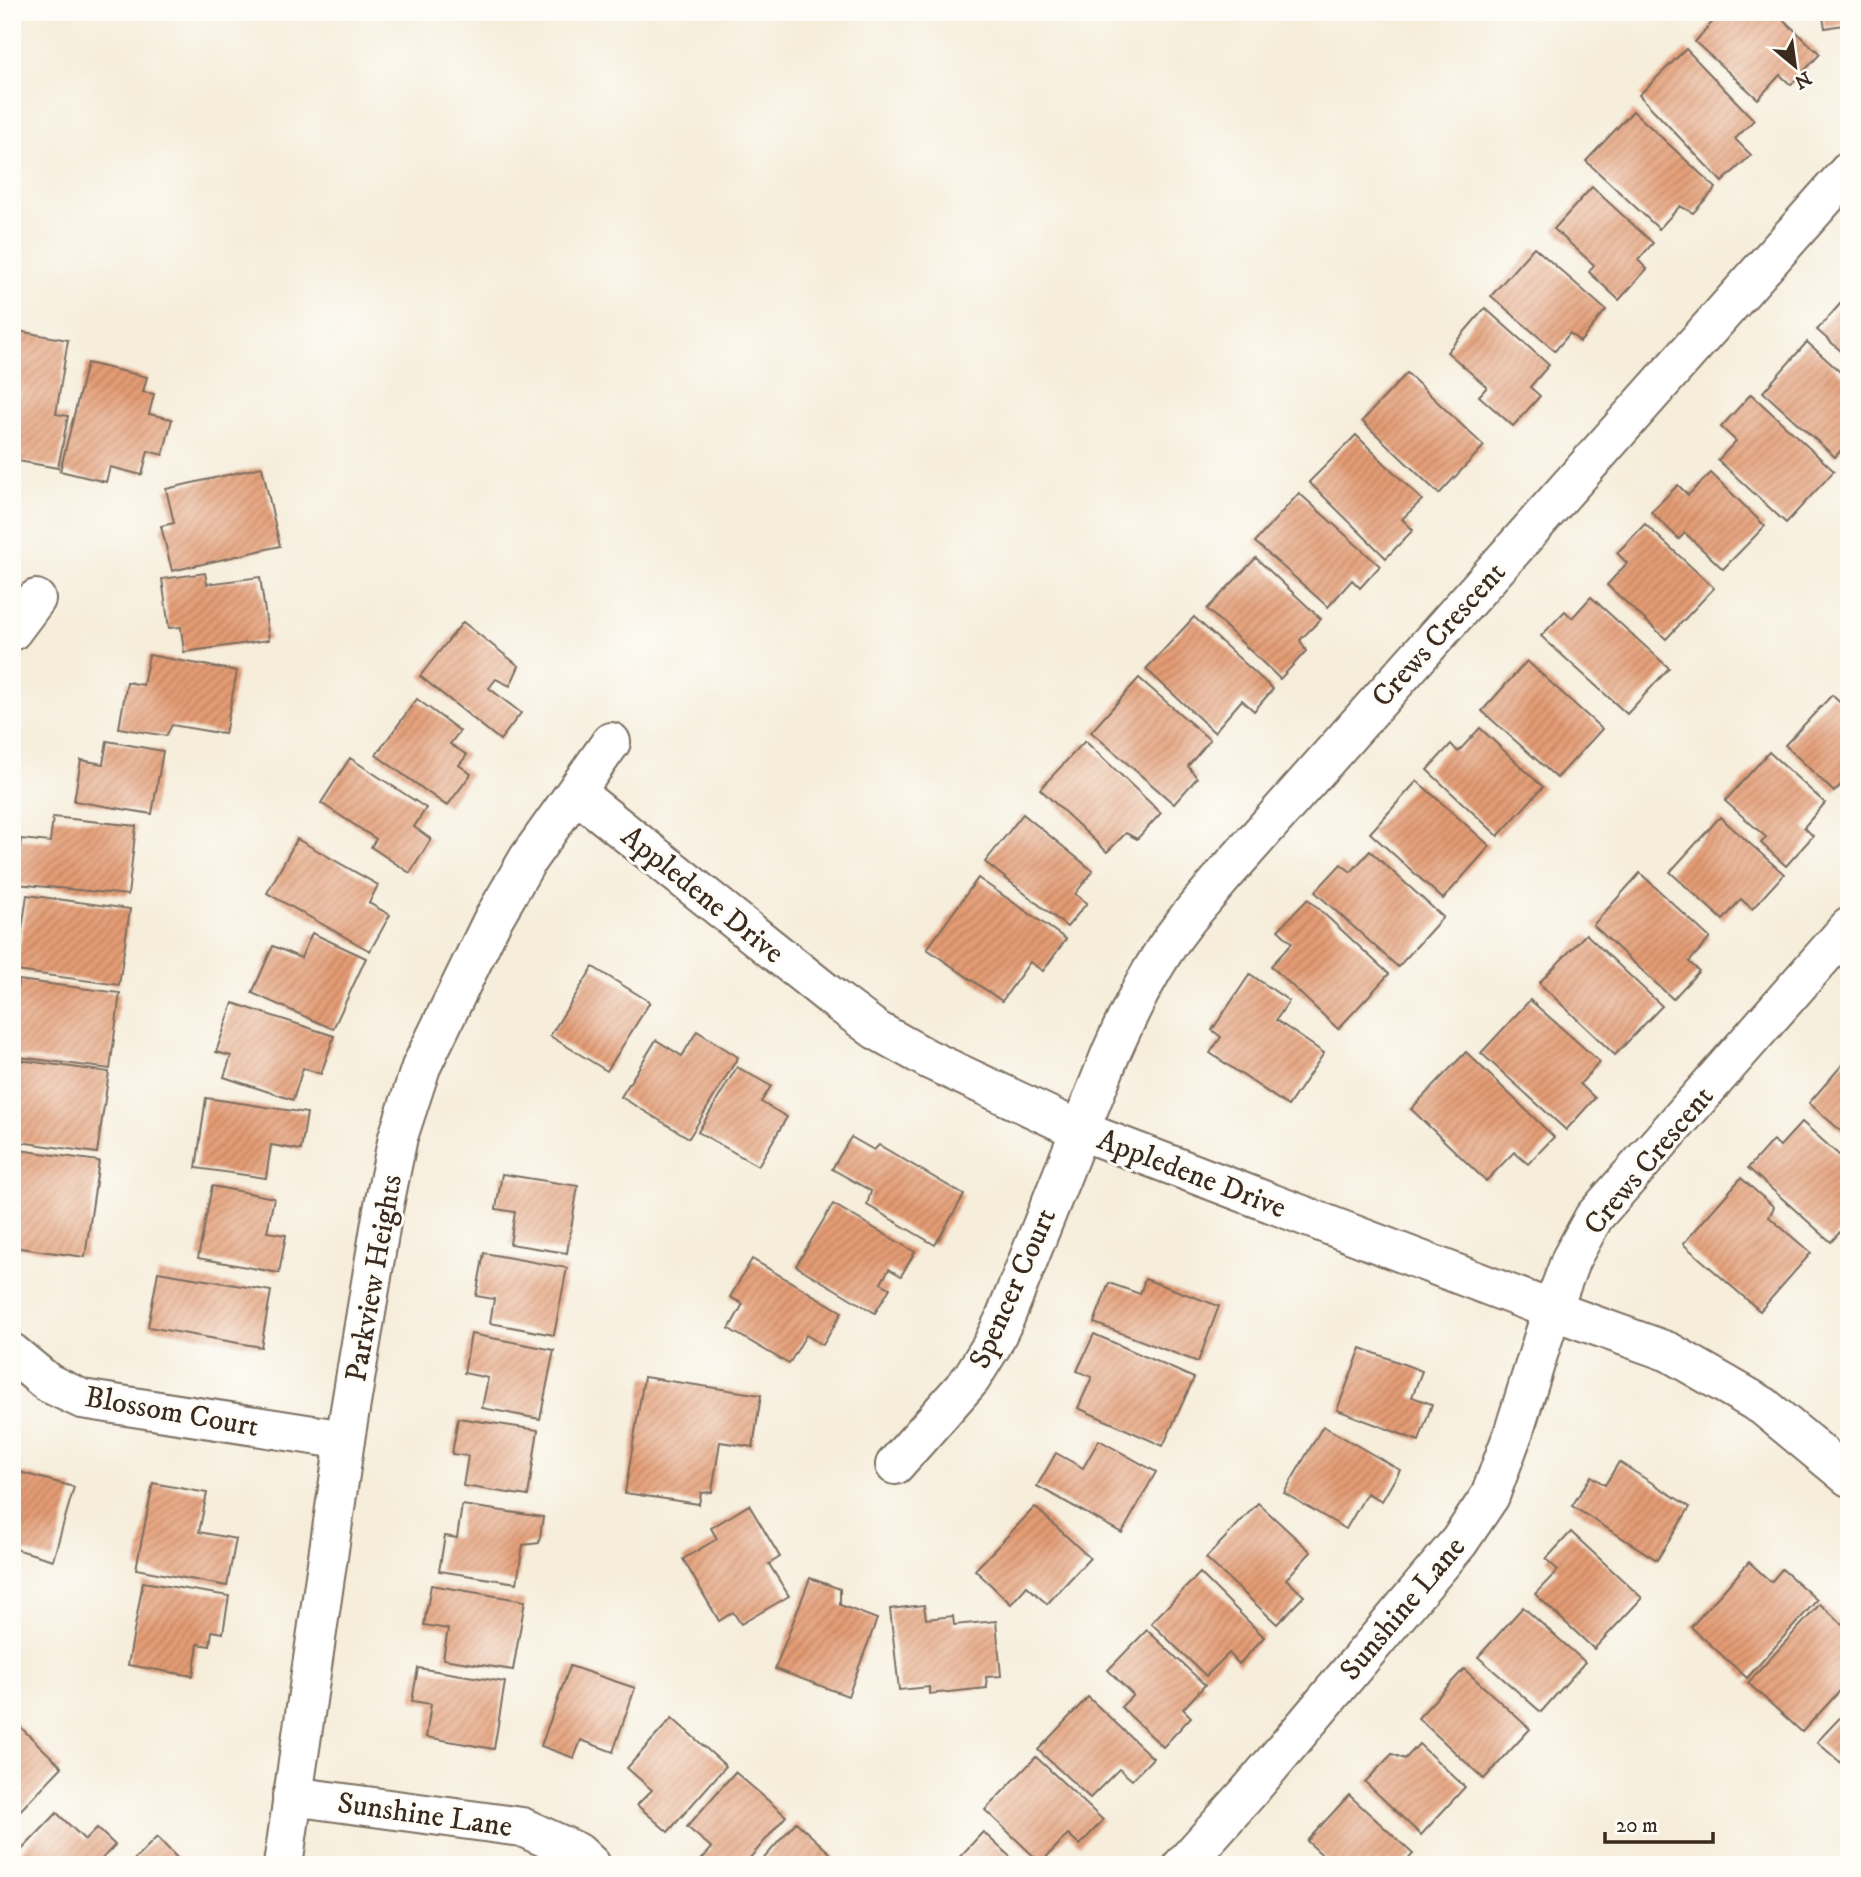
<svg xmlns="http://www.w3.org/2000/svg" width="1861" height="1877" font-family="'IM FELL DW Pica',serif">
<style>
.building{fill:url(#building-hatch)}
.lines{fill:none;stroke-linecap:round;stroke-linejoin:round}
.street-casing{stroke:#7c6e60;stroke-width:42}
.street{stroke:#fff;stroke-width:38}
.labels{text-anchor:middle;stroke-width:6;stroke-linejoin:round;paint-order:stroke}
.street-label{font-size:30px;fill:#3b2a1e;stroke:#fdfcf7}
</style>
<defs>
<pattern id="building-hatch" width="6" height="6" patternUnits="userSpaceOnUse" patternTransform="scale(1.75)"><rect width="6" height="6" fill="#e49c74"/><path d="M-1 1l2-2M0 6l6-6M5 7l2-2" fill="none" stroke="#ba7f5f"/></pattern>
</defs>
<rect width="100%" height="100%" fill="#fdfcf7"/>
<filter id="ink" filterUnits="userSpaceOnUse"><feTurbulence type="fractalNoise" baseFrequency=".0143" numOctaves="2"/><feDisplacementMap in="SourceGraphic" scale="14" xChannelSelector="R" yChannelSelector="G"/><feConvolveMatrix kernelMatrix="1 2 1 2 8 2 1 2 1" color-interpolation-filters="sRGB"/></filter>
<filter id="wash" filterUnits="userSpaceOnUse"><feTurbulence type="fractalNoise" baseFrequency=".00686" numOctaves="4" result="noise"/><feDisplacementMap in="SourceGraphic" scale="28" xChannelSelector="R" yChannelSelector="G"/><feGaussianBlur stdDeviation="1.57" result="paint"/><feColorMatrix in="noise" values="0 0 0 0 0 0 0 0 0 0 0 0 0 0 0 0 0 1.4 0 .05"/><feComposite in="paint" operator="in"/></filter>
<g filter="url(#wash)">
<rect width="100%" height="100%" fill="#f6edda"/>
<g id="blocks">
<g class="building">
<polygon points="1721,12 1775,12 1820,54 1791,85 1780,75 1758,99 1695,42"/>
<polygon points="1822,12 1849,12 1849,24 1825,28"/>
<polygon points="1686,49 1754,120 1735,139 1751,155 1722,182 1639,95"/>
<polygon points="1633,111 1716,188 1693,213 1680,206 1659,229 1586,161"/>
<polygon points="1592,187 1653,243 1638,260 1647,269 1619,300 1589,272 1594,265 1554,229"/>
<polygon points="1534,247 1606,310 1580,342 1570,333 1555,351 1491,296"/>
<polygon points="1849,294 1849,358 1817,330"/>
<polygon points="1485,308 1549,365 1530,387 1540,396 1513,426 1479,396 1487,387 1447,352"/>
<polygon points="12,330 68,340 56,414 68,416 58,468 12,460"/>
<polygon points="1807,342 1849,380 1849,441 1835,457 1763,392"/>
<polygon points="87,363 147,377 143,392 154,394 149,414 172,419 163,455 148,451 142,475 110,467 106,482 60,471"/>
<polygon points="1407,373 1484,446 1439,494 1362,421"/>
<polygon points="1751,394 1834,471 1786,523 1718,460 1736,441 1721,427"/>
<polygon points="1356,435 1422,500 1402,519 1413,530 1386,558 1309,482"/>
<polygon points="262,467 280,546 172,571 161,526 174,523 166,489"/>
<polygon points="1711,473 1765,526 1723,569 1685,533 1679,539 1651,512 1678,485 1688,495"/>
<polygon points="1299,493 1380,566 1360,588 1352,580 1328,607 1255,542"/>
<polygon points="1645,524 1714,588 1666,639 1607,585 1627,563 1617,553"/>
<polygon points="1256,558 1321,619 1300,640 1306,651 1280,679 1207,609"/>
<polygon points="205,573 207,584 260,577 269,640 184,652 181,627 169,628 162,579"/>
<polygon points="1591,597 1669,668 1627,714 1541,636 1565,611 1572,618"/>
<polygon points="1194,617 1273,689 1254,711 1242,700 1214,732 1146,669"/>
<polygon points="463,622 519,666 510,686 496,679 489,688 521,713 500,740 420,676"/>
<polygon points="149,655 237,671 225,734 172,725 166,736 119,728 127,682 143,685"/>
<polygon points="1527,661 1602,729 1557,778 1482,711"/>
<polygon points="1139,678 1210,740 1188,766 1197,778 1174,804 1091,732"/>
<polygon points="1832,695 1849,711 1849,776 1834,792 1785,745"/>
<polygon points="417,699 460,731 450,744 467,755 459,765 471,774 447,806 376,755"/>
<polygon points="1480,728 1543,787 1498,836 1427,770 1451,744 1458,752"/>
<polygon points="107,741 163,751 152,814 74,801 81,760 103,764"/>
<polygon points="1085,741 1161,813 1137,839 1126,833 1107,852 1040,789"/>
<polygon points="1769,752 1825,803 1804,827 1813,836 1786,866 1761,843 1766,837 1725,801"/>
<polygon points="350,758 426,808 414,827 431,839 410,873 371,847 376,839 321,803"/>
<polygon points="1417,781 1490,846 1443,899 1370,833"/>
<polygon points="1023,814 1093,871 1075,894 1087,903 1067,927 985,862"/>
<polygon points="53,817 136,826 128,895 17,884 21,839 50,842"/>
<polygon points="1720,817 1784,874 1752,909 1741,899 1723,920 1670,872"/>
<polygon points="297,839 378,885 369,903 390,915 370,951 267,893"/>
<polygon points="1370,851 1443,917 1398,967 1315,892 1341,864 1351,872"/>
<polygon points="1640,873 1710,938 1689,962 1699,971 1673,999 1593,925"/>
<polygon points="978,878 1066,939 1043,971 1030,962 1002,1001 927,949"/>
<polygon points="27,895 130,909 119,985 16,971"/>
<polygon points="1308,899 1389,974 1338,1029 1271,966 1292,943 1278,930"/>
<polygon points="312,933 366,958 333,1029 252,993 273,946 301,958"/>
<polygon points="1586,934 1662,1006 1615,1055 1539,983"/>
<polygon points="593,967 650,1002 607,1071 550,1036"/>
<polygon points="1250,974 1289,1001 1276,1020 1324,1053 1288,1106 1210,1053 1221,1037 1212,1030"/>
<polygon points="18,980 120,993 110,1069 12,1056 12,1010 15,1009"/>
<polygon points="1530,1000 1600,1062 1580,1084 1595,1098 1566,1130 1481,1053"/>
<polygon points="233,1003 334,1036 321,1074 303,1068 293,1100 224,1077 231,1056 216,1052"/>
<polygon points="697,1031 738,1057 689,1138 621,1097 656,1040 682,1056"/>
<polygon points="1466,1052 1554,1137 1528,1164 1514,1152 1486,1181 1411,1109"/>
<polygon points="1849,1057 1849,1138 1809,1103"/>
<polygon points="12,1059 109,1072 97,1153 12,1141"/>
<polygon points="737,1067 771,1086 761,1102 787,1117 758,1166 698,1132"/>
<polygon points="206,1098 307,1113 301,1150 271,1145 266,1178 196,1168"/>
<polygon points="1802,1122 1849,1164 1849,1222 1831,1242 1748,1168 1773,1140 1780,1146"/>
<polygon points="851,1137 874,1150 879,1145 964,1195 935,1245 867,1205 871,1191 832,1169"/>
<polygon points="12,1149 99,1161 85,1257 12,1247 15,1227 12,1227"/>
<polygon points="502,1174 578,1186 567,1253 510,1244 515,1212 496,1209"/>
<polygon points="1741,1178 1774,1207 1769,1217 1811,1253 1760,1311 1683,1244"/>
<polygon points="212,1186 274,1198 267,1232 286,1235 279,1273 198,1258"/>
<polygon points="833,1204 915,1252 901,1276 889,1269 881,1283 890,1288 875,1313 796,1266"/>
<polygon points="484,1253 567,1268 554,1335 490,1323 494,1299 476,1296"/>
<polygon points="752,1259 842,1312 823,1345 806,1335 789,1364 729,1329 743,1304 730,1297"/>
<polygon points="158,1272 271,1291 261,1347 148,1327"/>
<polygon points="1145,1279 1219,1306 1198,1362 1094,1323 1109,1283 1140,1294"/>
<polygon points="471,1334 554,1350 540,1419 482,1408 488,1378 464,1373"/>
<polygon points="1094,1334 1194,1378 1163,1446 1078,1408 1092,1377 1077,1371"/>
<polygon points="1361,1348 1422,1371 1412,1397 1432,1404 1419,1441 1337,1410"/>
<polygon points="644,1377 761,1395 753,1447 720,1442 712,1492 701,1493 699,1504 625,1493"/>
<polygon points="458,1418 538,1430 528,1496 463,1486 468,1456 452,1454"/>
<polygon points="1323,1426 1400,1470 1382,1501 1367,1493 1346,1529 1284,1493"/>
<polygon points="1099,1440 1156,1472 1122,1533 1037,1486 1056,1453 1083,1468"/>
<polygon points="1619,1462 1690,1507 1657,1560 1572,1506 1591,1476 1605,1485"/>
<polygon points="12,1470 74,1487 53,1560 12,1548"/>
<polygon points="153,1483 207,1493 199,1532 236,1539 227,1586 136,1569"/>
<polygon points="1258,1503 1311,1552 1286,1579 1304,1596 1277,1624 1206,1558"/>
<polygon points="462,1505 543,1517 539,1543 523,1545 517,1583 439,1571 445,1536 457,1538"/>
<polygon points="749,1505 780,1557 769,1564 789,1596 741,1624 733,1612 719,1621 683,1559 717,1539 711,1528"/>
<polygon points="1035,1507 1090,1558 1047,1604 1027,1586 1011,1604 975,1570"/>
<polygon points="1571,1532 1642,1598 1594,1649 1535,1594 1558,1570 1546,1559"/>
<polygon points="1749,1562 1771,1582 1782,1569 1817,1600 1747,1678 1691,1627"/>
<polygon points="1200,1573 1264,1637 1239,1664 1229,1653 1206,1676 1151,1623"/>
<polygon points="810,1578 840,1589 840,1605 877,1619 848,1696 775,1669"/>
<polygon points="143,1582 229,1596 223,1633 212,1631 210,1646 198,1644 193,1676 128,1665"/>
<polygon points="431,1585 525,1601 513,1670 443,1659 448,1629 424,1625"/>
<polygon points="1820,1604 1849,1630 1849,1639 1842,1647 1849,1653 1849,1681 1802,1732 1748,1683"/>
<polygon points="924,1605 926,1619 953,1616 954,1625 996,1621 1001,1676 986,1677 987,1688 929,1694 929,1687 899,1690 890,1609"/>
<polygon points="1523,1607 1585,1662 1541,1712 1478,1657"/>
<polygon points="1147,1630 1205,1685 1183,1709 1191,1717 1163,1747 1121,1707 1133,1695 1108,1670"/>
<polygon points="570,1666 635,1688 613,1752 581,1740 574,1758 541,1746"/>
<polygon points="418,1668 505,1682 494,1749 426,1737 431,1704 412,1701"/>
<polygon points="1464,1669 1530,1729 1484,1779 1418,1718"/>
<polygon points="1088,1697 1153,1758 1132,1780 1119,1769 1090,1798 1038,1750"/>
<polygon points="1849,1708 1849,1770 1817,1742"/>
<polygon points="672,1718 726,1766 668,1832 637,1805 652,1790 627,1768"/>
<polygon points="12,1719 62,1767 12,1819"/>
<polygon points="1419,1744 1465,1787 1421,1835 1365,1782 1392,1754 1405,1759"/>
<polygon points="1036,1757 1103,1820 1080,1845 1068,1834 1041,1863 985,1810"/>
<polygon points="735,1772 786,1816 744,1865 706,1865 701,1860 712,1848 687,1827"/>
<polygon points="1349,1795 1413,1854 1403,1865 1333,1865 1307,1841"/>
<polygon points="57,1813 85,1840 97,1828 115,1845 96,1865 15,1865 12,1860"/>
<polygon points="796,1822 843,1865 758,1865"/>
<polygon points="983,1832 1019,1865 952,1865"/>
<polygon points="157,1837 184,1865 129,1865"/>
</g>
</g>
</g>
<g filter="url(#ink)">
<use href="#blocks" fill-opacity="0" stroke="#7c6e60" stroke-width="2"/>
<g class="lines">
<defs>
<g id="street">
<polyline points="12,631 36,599"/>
<polyline points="576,793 833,998 876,1030 928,1059 1079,1130 1552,1310 1669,1352 1763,1406 1849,1477"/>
<polyline points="12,1353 48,1383 82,1399 345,1440"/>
<path d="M895 1465 971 1379 992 1345 1005 1318 1111 1053C1131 1008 1153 962 1184 923 1197 906 1212 890 1226 873L1849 171"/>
<polyline points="292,1796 522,1827 577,1852 591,1865"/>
<polyline points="283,1865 345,1440 383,1210 398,1137 421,1067 492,921 528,859 611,742"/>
<polyline points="1183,1865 1247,1794 1459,1542 1490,1496 1514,1431 1552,1310 1571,1259 1594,1217 1849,927"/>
</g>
</defs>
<use href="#street" class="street-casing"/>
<use href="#street" class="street"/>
</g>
</g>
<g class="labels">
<g class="street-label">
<text transform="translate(1438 634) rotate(-48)" y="10">Crews Crescent</text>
<text transform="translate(703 894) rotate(39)" y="10">Appledene Drive</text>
<text transform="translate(1648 1160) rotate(-50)" y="10">Crews Crescent</text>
<text transform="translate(1192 1173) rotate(21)" y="10">Appledene Drive</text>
<text transform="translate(373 1278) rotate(-80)" y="10">Parkview Heights</text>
<text transform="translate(1012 1288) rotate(-66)" y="10">Spencer Court</text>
<text transform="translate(172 1411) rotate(10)" y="10">Blossom Court</text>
<text transform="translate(1402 1608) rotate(-50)" y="10">Sunshine Lane</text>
<text transform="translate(425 1814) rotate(8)" y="10">Sunshine Lane</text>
</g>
</g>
<rect width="1861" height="1877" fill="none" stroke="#fdfcf7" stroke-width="42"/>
<g transform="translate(1795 66) rotate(151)" stroke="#fdfcf7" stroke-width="5" paint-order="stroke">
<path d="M0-5L12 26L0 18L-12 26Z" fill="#3b2a1e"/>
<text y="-10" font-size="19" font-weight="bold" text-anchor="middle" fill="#3b2a1e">N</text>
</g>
<path d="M1605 1832v10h108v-10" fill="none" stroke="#3b2a1e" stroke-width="3.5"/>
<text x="1616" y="1832" font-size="21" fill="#3b2a1e" stroke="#fdfcf7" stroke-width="5" paint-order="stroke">20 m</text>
</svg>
